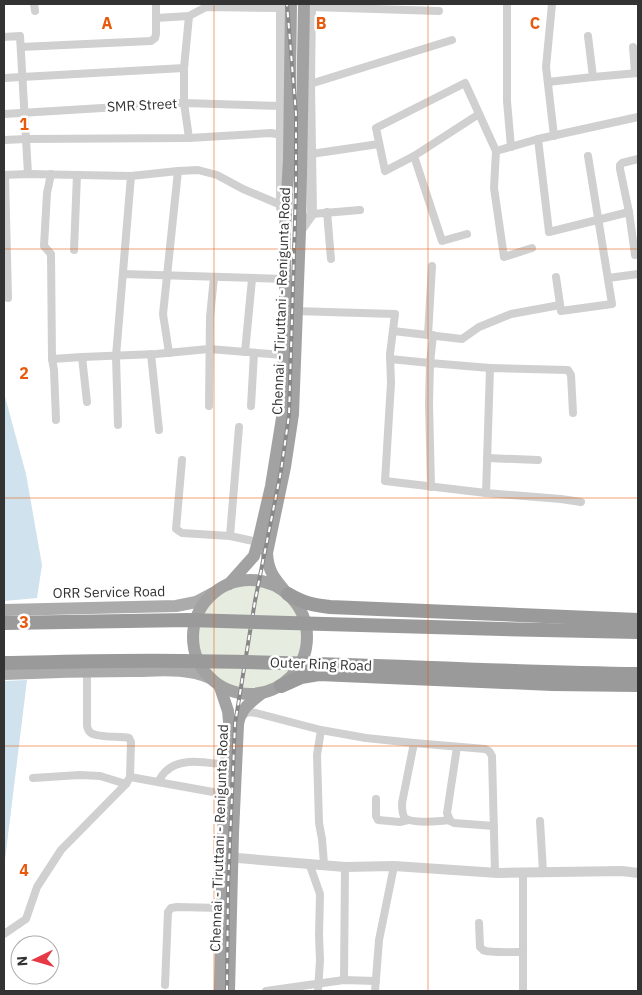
<svg xmlns="http://www.w3.org/2000/svg" width="642" height="995" font-family="'IBM Plex Sans',sans-serif">
<style>
.green{fill:#e6ecdf}
.water{fill:#cfe2ee}
.lines{fill:none;stroke-linecap:round;stroke-linejoin:round}
.minor{stroke:#d0d0d0;stroke-width:8}
.tertiary{stroke:#d0d0d0;stroke-width:10}
.primary{stroke:#ababab;stroke-width:12}
.trunk{stroke:#a2a2a2;stroke-width:12}
.motorway{stroke:#9a9a9a;stroke-width:14}
.rail-casing{stroke:#888;stroke-width:4}
.rail{stroke:#fff;stroke-width:2;stroke-dasharray:5.5;stroke-linecap:butt}
.motorway-bridge{stroke:#9a9a9a;stroke-width:14}
.grid{fill:none;stroke:#e8590c;stroke-width:1;stroke-opacity:0.55}
.labels{text-anchor:middle;stroke-width:5;stroke-linejoin:round;paint-order:stroke}
.street-label{font-size:14px;fill:#333;stroke:#fff}
.grid-label{font-size:16px;text-anchor:middle;font-weight:bold;fill:#e8590c;stroke:#fff;stroke-width:5;stroke-linejoin:round;paint-order:stroke}
</style>
<rect width="100%" height="100%" fill="#fff"/>
<circle class="green" cx="250" cy="638" r="53"/>
<g class="water">
<polygon points="4,393 26,474 42,565 37,598 4,601"/>
<polygon points="27,680 4,868 4,681"/>
</g>
<g class="lines">
<g class="minor">
<polyline points="34,4 35,11"/>
<polyline points="507,4 507,101 511,147"/>
<polyline points="552,4 546,67 554,136"/>
<polyline points="311,7 439,11"/>
<polyline points="156,18 189,16 206,7 281,8"/>
<polyline points="588,36 593,77 638,73"/>
<polyline points="4,37 20,36 28,174"/>
<polyline points="21,47 151,41 155,38 156,34 156,4"/>
<polyline points="633,47 635,73"/>
<polyline points="184,68 189,16"/>
<polyline points="4,78 184,68 184,103 189,138"/>
<polyline points="548,82 593,77"/>
<polyline points="310,84 452,40"/>
<polyline points="4,114 184,103 281,106"/>
<polyline points="538,139 549,232 629,212"/>
<polyline points="4,140 26,139 189,138 271,133 281,135"/>
<polyline points="311,154 379,144"/>
<polyline points="414,156 479,114"/>
<polyline points="51,174 47,193 44,246 51,254 52,359 82,357 156,354 209,349 283,355"/>
<polyline points="4,175 28,174 131,176 116,356 118,425"/>
<polyline points="5,175 8,298"/>
<polyline points="131,176 178,171 198,170 217,175 243,189 281,205"/>
<polyline points="327,212 331,259"/>
<polyline points="312,214 360,210"/>
<polyline points="467,234 442,241 414,156 385,171 376,128 465,83 496,151"/>
<polyline points="532,248 504,257 494,188 496,151 538,139 638,117"/>
<polyline points="74,250 77,175"/>
<polyline points="635,255 629,212 620,169 620,165 622,163 638,159"/>
<polyline points="123,274 285,279"/>
<polyline points="556,277 561,311 612,304 588,156"/>
<polyline points="608,278 638,274"/>
<polyline points="294,311 395,314 390,354 391,383 385,481 486,493"/>
<polyline points="393,331 462,339 479,327 511,314 560,305"/>
<polyline points="428,335 432,266"/>
<polyline points="245,352 252,279"/>
<polyline points="169,353 163,314 178,171"/>
<polyline points="151,354 159,430"/>
<polyline points="82,357 87,402"/>
<polyline points="52,359 54,370 56,420"/>
<polyline points="390,359 430,363 433,335"/>
<polyline points="209,406 210,317 214,277"/>
<polyline points="251,406 254,353"/>
<polyline points="573,413 571,375 568,370 490,368 486,493 561,499 581,502"/>
<polyline points="239,427 230,536 258,542"/>
<polyline points="487,458 538,460"/>
<polyline points="182,460 176,529 182,533 230,536"/>
<polyline points="431,487 429,403 430,363 490,368"/>
<path d="M87 670V726C88 729 88 731 91 733 98 738 120 736 129 738L131 742 130 777"/>
<polyline points="241,716 249,712 256,713 321,730"/>
<polyline points="414,743 485,749 489,751 492,756 495,872"/>
<polyline points="457,747 447,813 450,821 454,823 494,826"/>
<polyline points="33,778 80,775 100,776 126,784"/>
<path d="M158 782C160 779 162 775 165 772 180 756 207 763 226 765"/>
<polyline points="376,799 376,816 378,820 400,822 408,820"/>
<polyline points="540,821 543,872"/>
<polyline points="309,863 320,894 319,935 320,960 318,991"/>
<path d="M324 864 322 839 319 823 317 755 321 730 366 738 414 743 402 803C402 808 402 815 405 818 411 824 441 821 450 820"/>
<polyline points="523,872 523,991"/>
<path d="M479 923 480 947C481 948 482 949 483 950 488 953 516 952 523 952"/>
<polyline points="4,934 26,919 37,887 61,850 126,784 130,777 224,794"/>
<polyline points="344,980 345,867"/>
<polyline points="165,985 168,912 171,908 177,907 222,908"/>
<polyline points="266,991 344,980 376,981"/>
<polyline points="375,991 379,940 394,866"/>
</g>
<g class="tertiary">
<polyline points="281,208 281,4"/>
<polyline points="300,231 312,214 310,84 311,4"/>
<polyline points="225,857 345,867 394,866 498,873 622,871 638,873"/>
</g>
<g class="primary">
<polyline points="4,610 176,606 196,602 213,593"/>
<path d="M4 674C46 672 88 671 131 671 158 671 185 667 210 678"/>
</g>
<g class="trunk">
<circle cx="250" cy="637" r="57"/>
<polyline points="229,584 254,556 258,542 271,486 282,418 285,311 285,231 289,159 291,4"/>
<path d="M285 591C274 578 268 571 267 553L285 467 293 414 300 231 304 4"/>
<polyline points="220,687 228,711 229,721 224,794 220,991"/>
<path d="M229 991 233 833 238 725C240 710 249 703 261 694"/>
</g>
<g class="motorway">
<path d="M288 594C303 603 313 605 330 607L638 620"/>
<polyline points="281,686 301,677 319,674 552,684 638,685"/>
</g>
<defs>
<polyline id="rail" points="227,991 228,888 235,724 255,601 281,471 289,415 296,187 296,114 287,4"/>
</defs>
<use href="#rail" class="rail-casing"/>
<use href="#rail" class="rail"/>
<g class="motorway-bridge">
<polyline points="4,623 188,620 502,629 638,632"/>
<path d="M4 663C63 662 122 660 181 661 334 662 486 672 638 674"/>
</g>
</g>
<path class="grid" d="M214 4V991M428 4V991M4 249H638M4 498H638M4 746H638"/>
<g class="labels">
<g class="street-label">
<text transform="translate(142 105) rotate(-3)" y="5">SMR Street</text>
<text transform="translate(281 301) rotate(-88)" y="5">Chennai - Tiruttani - Renigunta Road</text>
<text transform="translate(109 592) rotate(-1)" y="5">ORR Service Road</text>
<text transform="translate(321 664) rotate(2)" y="5">Outer Ring Road</text>
<text transform="translate(219 838) rotate(-88)" y="5">Chennai - Tiruttani - Renigunta Road</text>
</g>
</g>
<g class="grid-label">
<text x="107" y="29">A</text>
<text x="321" y="29">B</text>
<text x="535" y="29">C</text>
<text x="24" y="130">1</text>
<text x="24" y="379">2</text>
<text x="24" y="628">3</text>
<text x="24" y="876">4</text>
</g>
<rect width="642" height="995" fill="none" stroke="#333333" stroke-width="10"/>
<g transform="translate(35 960) rotate(265)"><circle r="24" fill="#ffffff" stroke="#adadad"/>
<path d="M0-4L9 19L0 12L-9 19Z" fill="#e63946"/>
<text y="-8" font-size="14" font-weight="bold" text-anchor="middle" fill="#333333">N</text>
</g>
</svg>
